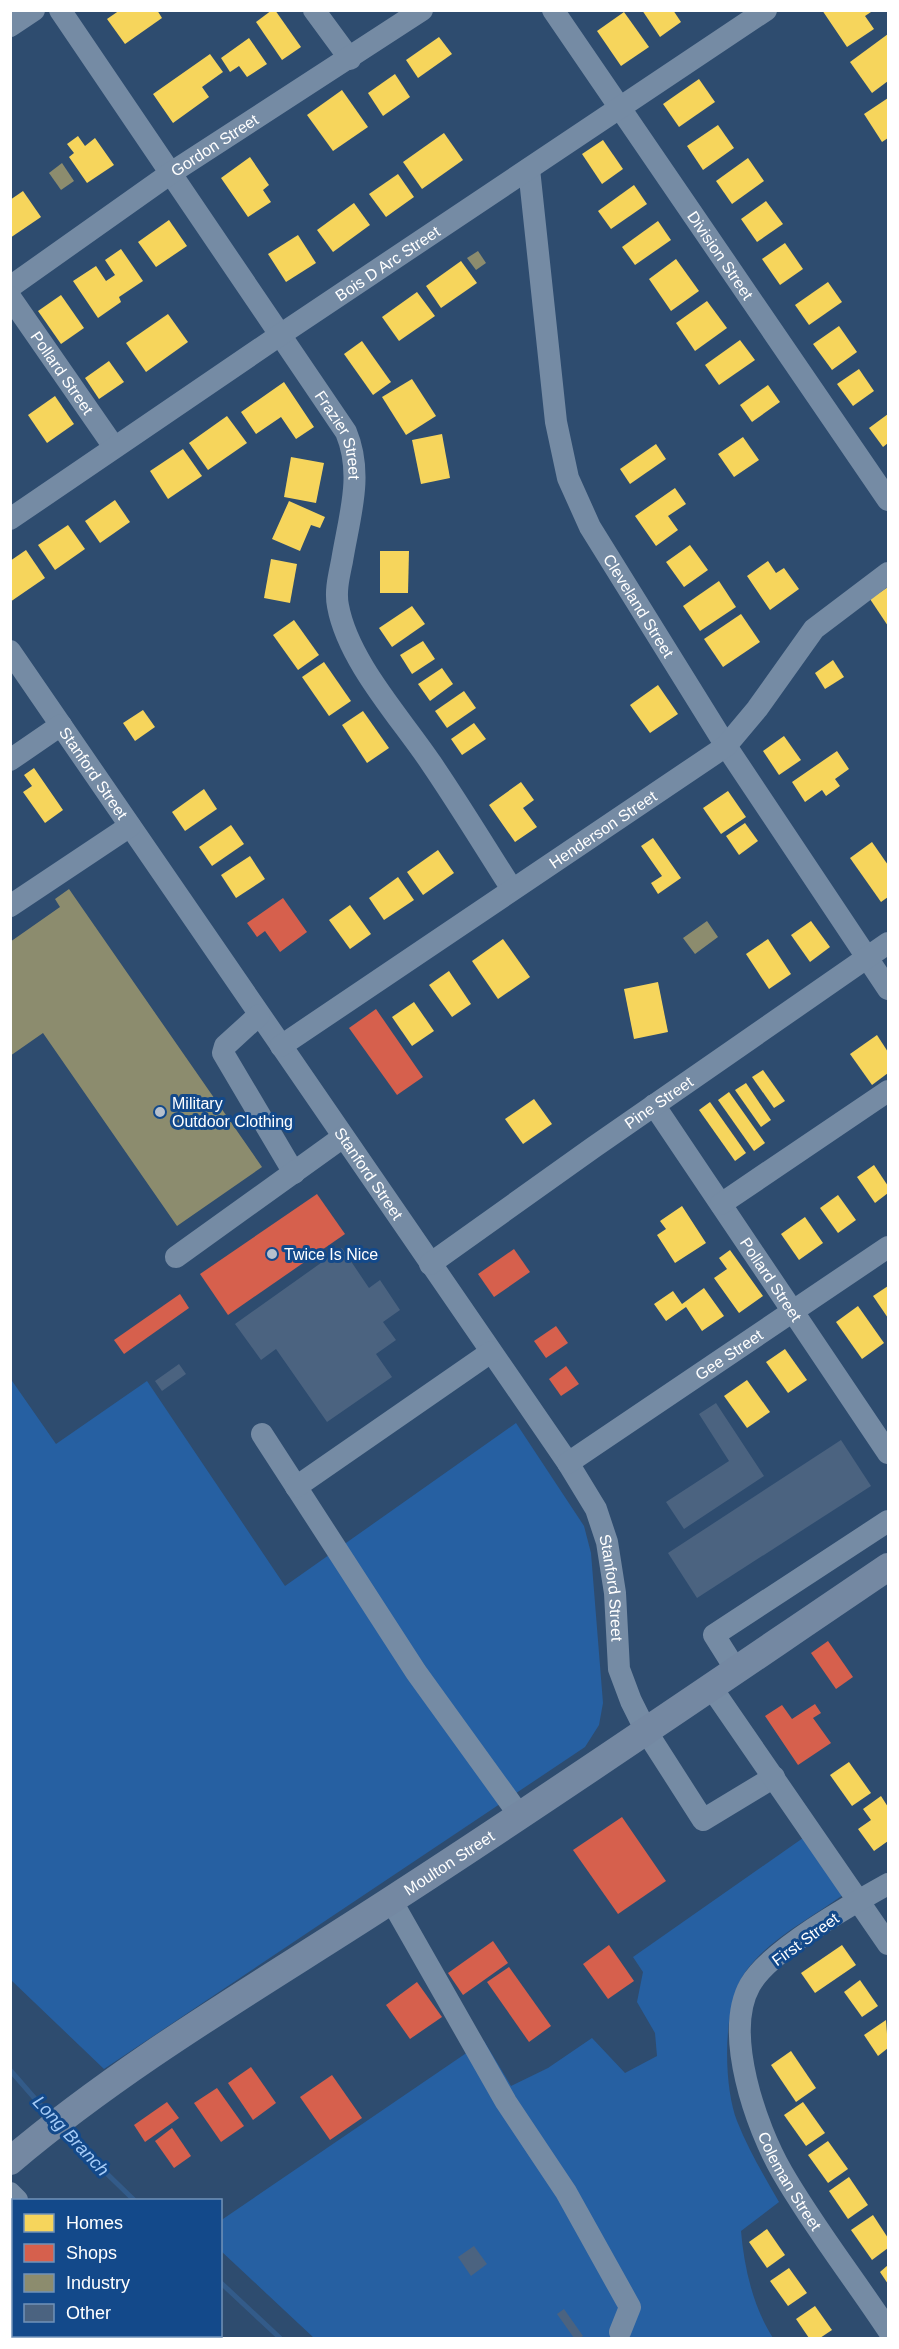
<svg xmlns="http://www.w3.org/2000/svg" width="899" height="2349" font-family="Arial,sans-serif">
<style>
.green{fill:#2660a2}
.homes{fill:#f6d55c}
.shops{fill:#d6604d}
.industry{fill:#8c8c6e}
.lines{fill:none;stroke-linecap:round;stroke-linejoin:round}
.stream{stroke:#335b89;stroke-width:5}
.building{fill:#4b6380}
.minor{stroke:#758ba4;stroke-width:22}
.major{stroke:#7488a2;stroke-width:28}
.poi-dot{fill:#b6c0cd;stroke:#13498a;stroke-width:2}
.labels{text-anchor:middle;stroke-width:6;stroke-linejoin:round;paint-order:stroke}
.street-label{font-size:16px;fill:#fff;stroke:#13498a}
.poi-label{font-size:16px;fill:#fff;stroke:#13498a;text-anchor:start}
.water-label{font-size:18px;font-style:italic;fill:#a6ccf7;stroke:#13498a}
</style>
<rect width="100%" height="100%" fill="#2e4c6f"/>
<g class="green">
<polygon points="10,1378 56,1444 147,1381 285,1586 516,1423 584,1526 591,1553 603,1703 599,1725 585,1747 104,2069 11,1980"/>
<path d="M803 1838 843 1895C811 1918 769 1939 746 1971 722 2003 723 2085 737 2121 748 2149 764 2176 779 2202L741 2231C744 2267 753 2307 773 2338H314L221 2251 220 2221 484 2041 511 2086 548 2068 592 2038 625 2073 657 2056 655 2033 637 2002 643 1972 633 1957Z"/>
</g>
<g class="homes">
<polygon points="120,10 157,10 162,18 125,44 107,19"/>
<polygon points="272,10 275,10 301,47 282,60 256,22"/>
<polygon points="642,10 673,10 681,22 660,37"/>
<polygon points="822,10 874,10 865,16 874,29 847,47"/>
<polygon points="624,12 649,47 621,66 597,31"/>
<polygon points="888,34 888,81 872,93 850,62"/>
<polygon points="439,37 452,54 418,78 406,60"/>
<polygon points="249,38 267,64 247,77 239,66 230,72 221,58"/>
<polygon points="210,54 223,72 202,87 209,97 173,123 153,94"/>
<polygon points="395,74 410,97 383,116 368,93"/>
<polygon points="699,79 715,102 679,127 663,104"/>
<polygon points="342,90 368,127 333,151 307,115"/>
<polygon points="888,98 888,138 882,142 864,114"/>
<polygon points="718,125 734,148 703,170 687,146"/>
<polygon points="444,133 463,160 422,189 403,162"/>
<polygon points="78,136 85,146 95,138 114,165 87,183 69,157 74,153 67,144"/>
<polygon points="603,140 623,169 602,184 582,154"/>
<polygon points="250,157 269,185 263,190 271,202 248,217 221,178"/>
<polygon points="748,158 764,181 732,204 716,181"/>
<polygon points="398,174 414,197 386,217 369,194"/>
<polygon points="634,185 647,204 611,229 598,211"/>
<polygon points="23,191 41,217 10,238 10,200"/>
<polygon points="766,201 783,224 757,242 741,219"/>
<polygon points="354,203 370,225 333,252 317,230"/>
<polygon points="169,220 187,246 156,267 138,242"/>
<polygon points="658,221 671,240 635,265 622,247"/>
<polygon points="298,235 316,263 286,282 268,254"/>
<polygon points="785,243 803,269 780,285 762,259"/>
<polygon points="121,249 143,281 119,297 121,302 98,318 73,281 96,266 106,281 115,275 105,260"/>
<polygon points="676,259 699,291 671,311 649,279"/>
<polygon points="461,261 477,283 441,308 426,286"/>
<polygon points="828,282 842,302 809,325 795,305"/>
<polygon points="417,292 435,316 399,341 382,317"/>
<polygon points="61,295 84,328 61,344 38,311"/>
<polygon points="707,301 727,328 695,351 676,323"/>
<polygon points="168,314 188,342 146,372 126,343"/>
<polygon points="839,326 857,352 832,370 813,344"/>
<polygon points="740,340 755,360 719,385 705,365"/>
<polygon points="362,341 391,382 373,395 344,354"/>
<polygon points="109,361 124,382 99,399 85,378"/>
<polygon points="859,369 874,391 853,406 837,384"/>
<polygon points="412,379 436,416 406,435 382,397"/>
<polygon points="284,382 314,427 296,439 281,417 256,434 241,412"/>
<polygon points="768,385 780,402 752,422 740,405"/>
<polygon points="55,396 74,424 47,443 28,415"/>
<polygon points="888,414 888,443 883,447 869,428"/>
<polygon points="227,416 247,443 208,470 189,443"/>
<polygon points="442,434 450,478 421,484 412,440"/>
<polygon points="743,437 759,460 734,477 718,454"/>
<polygon points="656,444 666,459 630,484 620,469"/>
<polygon points="183,449 202,476 168,499 150,471"/>
<polygon points="291,457 324,463 316,503 284,497"/>
<polygon points="675,488 686,504 668,516 678,530 656,546 635,516"/>
<polygon points="115,500 130,522 100,543 85,521"/>
<polygon points="289,501 325,517 320,528 311,525 300,551 272,539"/>
<polygon points="68,525 85,549 55,570 38,545"/>
<polygon points="690,545 708,570 684,587 666,562"/>
<polygon points="26,550 45,578 10,602 10,561"/>
<polygon points="380,551 409,551 408,593 380,593"/>
<polygon points="271,559 297,564 290,603 264,598"/>
<polygon points="768,561 776,573 784,568 799,589 770,610 747,576"/>
<polygon points="719,581 736,607 700,631 683,606"/>
<polygon points="888,587 888,626 870,599"/>
<polygon points="412,606 425,624 392,647 379,628"/>
<polygon points="741,614 760,642 723,667 704,639"/>
<polygon points="294,620 319,655 298,670 273,635"/>
<polygon points="423,641 435,659 412,674 400,655"/>
<polygon points="833,660 844,677 825,689 815,673"/>
<polygon points="324,662 351,701 329,716 302,677"/>
<polygon points="442,668 453,684 430,701 418,684"/>
<polygon points="658,685 678,714 650,733 630,705"/>
<polygon points="464,691 476,708 447,728 435,711"/>
<polygon points="143,710 155,727 135,741 123,723"/>
<polygon points="363,711 389,748 367,763 342,725"/>
<polygon points="474,723 486,739 462,755 451,739"/>
<polygon points="784,736 801,760 779,775 763,751"/>
<polygon points="837,751 849,769 835,779 840,786 826,796 822,790 805,802 792,782"/>
<polygon points="34,768 63,810 45,823 23,792 32,786 24,775"/>
<polygon points="521,782 534,800 523,808 537,827 515,842 489,805"/>
<polygon points="204,789 217,809 185,831 172,812"/>
<polygon points="728,791 746,817 721,834 703,808"/>
<polygon points="745,823 758,841 739,855 726,836"/>
<polygon points="231,825 244,844 212,866 199,847"/>
<polygon points="653,838 681,878 658,894 651,883 662,876 641,846"/>
<polygon points="872,842 888,865 888,897 881,902 850,858"/>
<polygon points="438,850 454,873 423,895 407,872"/>
<polygon points="250,856 265,879 236,898 221,875"/>
<polygon points="398,877 414,900 384,920 369,898"/>
<polygon points="350,905 371,934 350,949 329,920"/>
<polygon points="811,921 830,947 810,962 791,935"/>
<polygon points="503,939 530,977 498,999 472,961"/>
<polygon points="768,939 791,974 769,989 746,954"/>
<polygon points="449,971 471,1004 452,1017 429,985"/>
<polygon points="658,982 668,1032 634,1039 624,989"/>
<polygon points="414,1002 434,1031 412,1046 392,1017"/>
<polygon points="877,1035 888,1052 888,1073 872,1085 850,1054"/>
<polygon points="763,1070 785,1101 774,1108 752,1077"/>
<polygon points="746,1083 771,1120 761,1127 735,1090"/>
<polygon points="729,1092 765,1143 754,1151 718,1100"/>
<polygon points="534,1099 552,1124 523,1144 505,1119"/>
<polygon points="710,1102 746,1153 735,1161 699,1110"/>
<polygon points="874,1165 888,1186 888,1193 875,1203 857,1177"/>
<polygon points="838,1195 856,1220 838,1233 820,1208"/>
<polygon points="682,1206 706,1243 675,1263 657,1235 666,1229 660,1221"/>
<polygon points="805,1217 823,1243 799,1260 781,1234"/>
<polygon points="730,1250 763,1296 739,1313 714,1278 727,1269 719,1258"/>
<polygon points="888,1286 888,1318 873,1296"/>
<polygon points="704,1288 724,1316 702,1331 686,1307 666,1321 654,1304 673,1291 682,1304"/>
<polygon points="858,1306 884,1343 862,1359 836,1322"/>
<polygon points="785,1349 807,1380 788,1393 766,1362"/>
<polygon points="747,1380 770,1412 747,1428 724,1396"/>
<polygon points="849,1762 871,1793 852,1806 830,1775"/>
<polygon points="881,1796 888,1807 888,1841 874,1851 858,1829 871,1820 863,1809"/>
<polygon points="842,1945 856,1965 815,1993 801,1973"/>
<polygon points="860,1980 878,2006 862,2017 844,1992"/>
<polygon points="886,2020 888,2048 878,2056 864,2035"/>
<polygon points="791,2051 816,2088 796,2102 771,2065"/>
<polygon points="803,2102 825,2133 806,2146 784,2115"/>
<polygon points="828,2141 848,2169 828,2183 808,2155"/>
<polygon points="849,2177 868,2205 848,2219 829,2191"/>
<polygon points="873,2215 888,2238 888,2248 872,2260 851,2230"/>
<polygon points="767,2229 785,2255 767,2268 749,2242"/>
<polygon points="888,2265 888,2284 880,2272"/>
<polygon points="789,2268 807,2293 788,2306 770,2281"/>
<polygon points="815,2306 832,2330 820,2338 809,2338 796,2319"/>
</g>
<g class="shops">
<polygon points="283,898 307,932 280,952 265,931 257,937 247,923"/>
<polygon points="376,1009 423,1077 397,1095 349,1028"/>
<polygon points="317,1194 345,1234 228,1315 200,1274"/>
<polygon points="514,1249 530,1272 494,1297 478,1274"/>
<polygon points="180,1294 189,1308 124,1354 114,1340"/>
<polygon points="556,1326 568,1343 546,1358 534,1341"/>
<polygon points="566,1366 579,1384 561,1396 549,1379"/>
<polygon points="828,1641 853,1677 836,1689 811,1653"/>
<polygon points="815,1704 821,1713 813,1718 831,1743 798,1765 765,1716 782,1705 792,1719"/>
<polygon points="622,1817 666,1881 618,1914 573,1850"/>
<polygon points="493,1941 508,1963 463,1995 448,1973"/>
<polygon points="609,1945 634,1981 608,1999 583,1964"/>
<polygon points="509,1967 551,2026 529,2042 487,1982"/>
<polygon points="417,1982 442,2017 410,2039 386,2005"/>
<polygon points="251,2067 276,2103 253,2120 228,2083"/>
<polygon points="332,2075 362,2118 330,2140 300,2097"/>
<polygon points="217,2088 244,2126 221,2142 194,2103"/>
<polygon points="167,2102 179,2118 145,2142 134,2125"/>
<polygon points="172,2128 191,2156 174,2168 155,2141"/>
</g>
<g class="industry">
<polygon points="62,163 74,181 61,190 49,173"/>
<polygon points="478,251 486,263 476,270 467,258"/>
<polygon points="69,889 262,1167 177,1226 43,1033 10,1056 10,942 60,907 55,899"/>
<polygon points="707,921 718,937 695,954 683,938"/>
</g>
<g class="lines">
<g class="stream">
<polyline points="10,2070 51,2117"/>
<polyline points="63,2131 134,2200"/>
<polyline points="220,2282 280,2338"/>
</g>
</g>
<g class="building">
<polygon points="342,1248 369,1288 380,1280 400,1310 383,1322 396,1340 376,1354 392,1377 327,1422 276,1349 261,1360 235,1324"/>
<polygon points="179,1364 186,1374 162,1391 155,1381"/>
<polygon points="716,1403 764,1476 684,1529 666,1502 729,1461 699,1414"/>
<polygon points="841,1440 871,1486 697,1598 668,1553"/>
<polygon points="474,2246 487,2264 471,2276 458,2257"/>
<polygon points="14,2279 14,2318 10,2315 10,2282"/>
<polygon points="564,2309 583,2336 580,2338 574,2338 557,2314"/>
<polygon points="61,2336 139,2336 136,2338 57,2338"/>
</g>
<g class="lines">
<g class="minor">
<path id="s1" d="M60 10 346 432C364 475 349 517 342 561 339 576 335 591 338 606 348 661 400 717 431 763 459 804 485 847 512 889"/>
<polyline points="314,10 350,59"/>
<path id="s2" d="M553 10 888 500"/>
<polyline points="10,26 34,10"/>
<path id="s3" d="M529 169 556 422 568 478 590 527 726 746 888 989"/>
<path id="s4" d="M10 287 171 173 422 10"/>
<path id="s5" d="M10 297 114 447"/>
<path id="s6" d="M10 519 280 335 766 10"/>
<path id="s7" d="M10 651 568 1463 596 1509 607 1542 615 1593 619 1669 631 1701 646 1731 703 1820 774 1777"/>
<polyline points="10,760 61,725"/>
<polyline points="10,906 130,826"/>
<polyline points="259,1015 225,1046 223,1053 294,1173"/>
<path id="s8" d="M281 1046 726 746 757 709 814 629 888 573"/>
<path id="s9" d="M654 1105 888 1453"/>
<polyline points="721,1204 888,1091"/>
<polyline points="176,1257 343,1137"/>
<path id="s10" d="M430 1264 594 1147 888 943"/>
<polyline points="262,1434 416,1672 520,1816"/>
<path id="s11" d="M568 1463 888 1247"/>
<polyline points="296,1487 491,1352"/>
<polyline points="736,1670 714,1635 888,1521"/>
<polyline points="711,1687 888,1944"/>
<path id="s12" d="M888 1884C852 1904 770 1950 750 1985 723 2033 756 2127 782 2172 813 2226 853 2277 888 2330"/>
<polyline points="391,1900 506,2102 566,2192 630,2307 620,2332"/>
<polyline points="10,2193 17,2200"/>
<polyline points="10,2252 14,2249"/>
<polyline points="173,2338 173,2336"/>
</g>
<path class="major" id="s13" d="M10 2161C128 2061 264 1983 393 1899 560 1791 724 1678 888 1567"/>
</g>
<g class="poi-dot">
<circle cx="160" cy="1112" r="6"/>
<circle cx="272" cy="1254" r="6"/>
</g>
<g class="labels">
<g class="street-label">
<text dy="6" stroke="none"><textPath href="#s4" startOffset="249">Gordon Street</textPath></text>
<text dy="6" stroke="none"><textPath href="#s2" startOffset="297">Division Street</textPath></text>
<text dy="6" stroke="none"><textPath href="#s6" startOffset="456">Bois D Arc Street</textPath></text>
<text dy="6" stroke="none"><textPath href="#s5" startOffset="92">Pollard Street</textPath></text>
<text dy="6" stroke="none"><textPath href="#s1" startOffset="510">Frazier Street</textPath></text>
<text dy="6" stroke="none"><textPath href="#s3" startOffset="458">Cleveland Street</textPath></text>
<text dy="6" stroke="none"><textPath href="#s7" startOffset="148">Stanford Street</textPath></text>
<text dy="6" stroke="none"><textPath href="#s8" startOffset="388">Henderson Street</textPath></text>
<text dy="6" stroke="none"><textPath href="#s10" startOffset="280">Pine Street</textPath></text>
<text dy="6" stroke="none"><textPath href="#s7" startOffset="634">Stanford Street</textPath></text>
<text dy="6" stroke="none"><textPath href="#s9" startOffset="210">Pollard Street</textPath></text>
<text dy="6" stroke="none"><textPath href="#s11" startOffset="194">Gee Street</textPath></text>
<text dy="6" stroke="none"><textPath href="#s7" startOffset="1120">Stanford Street</textPath></text>
<text dy="6" stroke="none"><textPath href="#s13" startOffset="531">Moulton Street</textPath></text>
<text transform="translate(805 1939) rotate(-36)" y="6">First Street</text>
<text dy="6" stroke="none"><textPath href="#s12" startOffset="380">Coleman Street</textPath></text>
</g>
<g class="poi-label">
<text x="172" y="1109">Military<tspan x="172" dy="18">Outdoor Clothing</tspan></text>
<text x="284" y="1260">Twice Is Nice</text>
</g>
<g class="water-label">
<text transform="translate(71 2136) rotate(47)" y="6">Long Branch</text>
</g>
</g>
<rect width="899" height="2349" fill="none" stroke="#ffffff" stroke-width="24"/>
<rect x="12" y="2199" width="210" height="138" fill="#13498a" stroke="#7192b9" stroke-width="1.5"/>
<rect x="24" y="2214" width="30" height="18" fill="#f6d55c" stroke="#7192b9" stroke-width="1.5"/>
<text x="66" y="2229" font-size="18" fill="#ffffff">Homes</text>
<rect x="24" y="2244" width="30" height="18" fill="#d6604d" stroke="#7192b9" stroke-width="1.5"/>
<text x="66" y="2259" font-size="18" fill="#ffffff">Shops</text>
<rect x="24" y="2274" width="30" height="18" fill="#8c8c6e" stroke="#7192b9" stroke-width="1.5"/>
<text x="66" y="2289" font-size="18" fill="#ffffff">Industry</text>
<rect x="24" y="2304" width="30" height="18" fill="#4b6380" stroke="#7192b9" stroke-width="1.5"/>
<text x="66" y="2319" font-size="18" fill="#ffffff">Other</text>
</svg>
